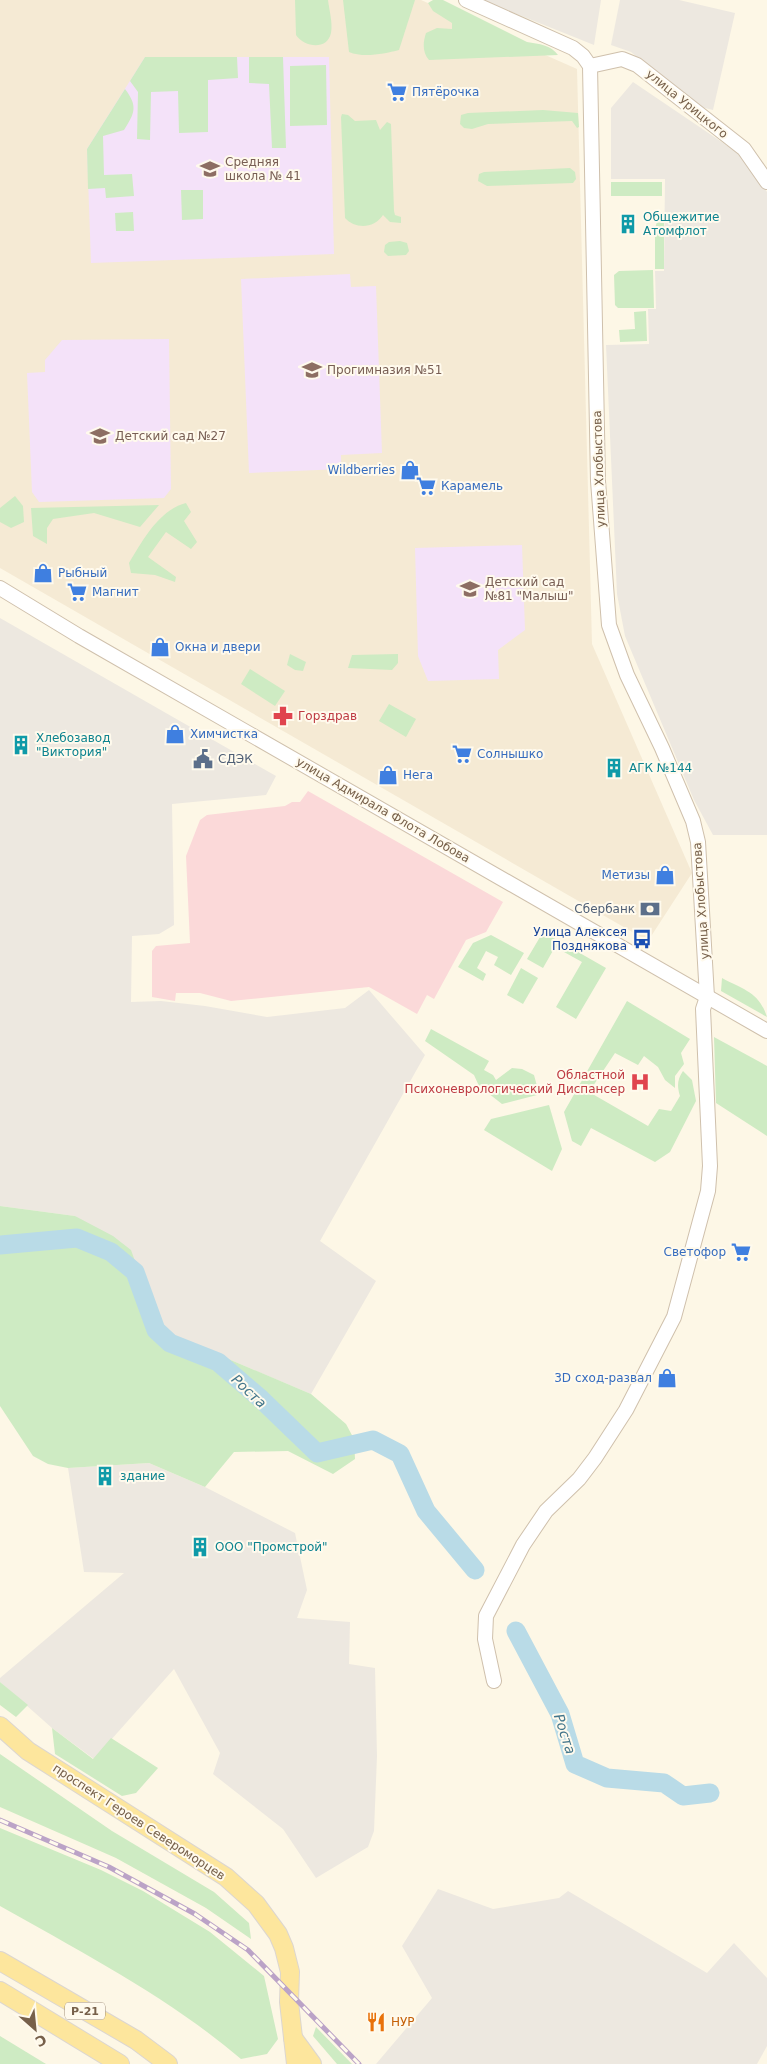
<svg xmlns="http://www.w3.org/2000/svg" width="767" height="2064" font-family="'DejaVu Sans',sans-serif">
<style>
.residential{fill:#f5ead4}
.industrial{fill:#ede8e0}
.education{fill:#f4e2f9}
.medical{fill:#fbd9d9}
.green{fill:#ceebc3}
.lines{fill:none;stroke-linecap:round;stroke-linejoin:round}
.river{stroke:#b9dbe7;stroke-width:19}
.minor-casing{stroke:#cfc0ac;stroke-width:16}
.major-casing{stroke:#dcd6d0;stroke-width:20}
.minor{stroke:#fff;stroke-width:14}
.major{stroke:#fde69d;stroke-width:18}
.rail-casing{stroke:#bba3c7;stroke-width:5}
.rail{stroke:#fffaed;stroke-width:3;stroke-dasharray:9;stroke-linecap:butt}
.labels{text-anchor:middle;stroke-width:4;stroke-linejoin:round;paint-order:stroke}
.shield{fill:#fffaed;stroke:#a08e7b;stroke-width:1}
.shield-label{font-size:11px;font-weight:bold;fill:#77604a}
.shop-label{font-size:12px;fill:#366cbe;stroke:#fffaed;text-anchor:start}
.street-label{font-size:12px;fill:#77604a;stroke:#fffaed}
.education-label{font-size:12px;fill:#785e54;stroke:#fffaed;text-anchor:start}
.culture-label{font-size:12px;fill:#0d838f;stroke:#fffaed;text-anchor:start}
.health-label{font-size:12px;fill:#be3a42;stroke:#fffaed;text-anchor:start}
.service-label{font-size:12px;fill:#4e5e75;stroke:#fffaed;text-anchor:start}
.transit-label{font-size:12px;fill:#164399;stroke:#fffaed;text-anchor:end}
.food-label{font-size:12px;fill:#c56008;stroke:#fffaed;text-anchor:start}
.water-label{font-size:14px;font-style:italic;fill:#42758b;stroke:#fffaed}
</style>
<rect width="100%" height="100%" fill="#fdf7e6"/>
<polygon class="residential" points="0,0 421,0 577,69 592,644 692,873 648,941 0,568"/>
<g class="industrial">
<polygon points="482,0 601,0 594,45"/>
<polygon points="620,0 679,0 735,13 713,110 697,106 631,52 611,45"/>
<polygon points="633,82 738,153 767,192 767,835 713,835 694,800 625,636 617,594 606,345 649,344 648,309 656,309 655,271 664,271 665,179 611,179 611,108"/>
<polygon points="0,618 276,776 266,795 172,804 174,925 159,934 132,936 131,1002 161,1001 205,1006 267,1017 345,1008 369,990 425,1055 320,1241 376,1281 311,1394 159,1330 152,1309 75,1216 0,1206"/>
<polygon points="149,1463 205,1487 295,1533 307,1590 297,1618 350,1622 349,1664 375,1668 377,1756 374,1831 368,1847 316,1878 283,1829 213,1774 220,1753 174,1669 94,1759 52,1728 0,1682 0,1678 124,1573 84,1572 68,1468"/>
<polygon points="438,1889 493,1909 559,1898 568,1891 707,1973 734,1943 767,1978 767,2046 757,2064 376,2064 432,1998 402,1946"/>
</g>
<g class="education">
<polygon points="145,57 329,57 334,254 91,263 87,149"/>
<polygon points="350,274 351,287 376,286 382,453 341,455 341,469 249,473 241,279"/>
<polygon points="169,339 171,489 164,498 39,502 32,492 27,373 45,372 45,360 62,340"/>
<polygon points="522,545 525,630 498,650 499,679 428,681 418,656 415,548"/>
</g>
<polygon class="medical" points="308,791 503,902 486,932 466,940 434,999 427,995 417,1014 369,987 231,1001 200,993 176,993 175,1001 152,997 152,951 156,946 190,943 186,856 200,820 207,815 285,806 292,802 300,802"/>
<g class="green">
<path d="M295 0H328C329 9 333 23 331 33 327 51 304 47 296 35Z"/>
<path d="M343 0H415L399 50C384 54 363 58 349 52Z"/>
<path d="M433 0H443L527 42C539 44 551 45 558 55L429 60C422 52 423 42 426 33L437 28 452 29V23L433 11 428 3Z"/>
<polygon points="145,57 237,57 238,78 208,80 208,132 179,133 178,91 151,92 150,140 137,139 138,92 130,81"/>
<polygon points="249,57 283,57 286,148 272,148 269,84 249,83"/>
<polygon points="326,65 327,125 290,126 290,66"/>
<path d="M125 89C138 106 135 113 124 130L103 136 104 175 132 174 134 196 106 198 105 188 88 189 87 149Z"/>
<polygon points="543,110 578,113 579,127 577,128 572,121 488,124 472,129 464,128 460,124 461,115 468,113"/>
<path d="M342 114 348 115 355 121 376 120 380 130 387 122 391 124 394 211 395 215 401 217V223L390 222 383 215C374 229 355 229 345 218L341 117Z"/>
<polygon points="570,168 575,172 576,179 573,183 487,186 478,181 479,174 484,172"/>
<rect x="611" y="182" width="51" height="14"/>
<polygon points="181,190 203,190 203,219 182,220"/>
<polygon points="133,212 134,231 116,231 115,213"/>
<polygon points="664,218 664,269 655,269 655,228 657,222"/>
<polygon points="400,241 407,243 409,251 406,255 388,256 384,252 385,245 389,242"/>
<polygon points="653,270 654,308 618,308 615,305 614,275 619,271"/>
<polygon points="646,311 647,341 620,342 619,330 635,329 634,312"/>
<polygon points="15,496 23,506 24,522 11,528 0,522 0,508"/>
<path d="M186 503 191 512 184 521 197 542 191 549 166 532 148 557 176 577 175 582 155 575 131 573 129 563C143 540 159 510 186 503Z"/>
<polygon points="159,505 140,527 94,513 53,519 47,528 47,544 33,536 31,508"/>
<polygon points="290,654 306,662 303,671 295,670 287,665"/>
<polygon points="398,654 398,663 392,670 348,668 352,655"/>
<polygon points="250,669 285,691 275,706 241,684"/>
<polygon points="389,704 416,719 406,737 379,721"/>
<polygon points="543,932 606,968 576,1019 556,1007 582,962 555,947 543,968 527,959"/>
<polygon points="491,935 524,953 511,975 494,965 498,957 486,951 477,968 486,974 483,981 458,967 473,943"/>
<polygon points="521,968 538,978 523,1004 507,995"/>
<path d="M722 978C744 990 759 992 767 1017L721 991Z"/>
<path d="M627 1001 690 1039 681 1053 684 1064 675 1076V1088L665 1080 658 1067 644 1056 638 1065 615 1053 589 1092 648 1126 659 1109 671 1111 680 1096C677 1086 677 1080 683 1071L692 1080 696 1101 670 1152 655 1162 591 1128 581 1146 572 1141 564 1112Z"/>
<polygon points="431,1029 489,1061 484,1070 493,1075 496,1080 512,1068 522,1069 534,1075 537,1086 537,1095 502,1104 479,1086 474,1075 425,1041"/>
<polygon points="714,1037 767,1066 767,1136 716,1103"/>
<polygon points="549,1105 562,1149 552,1171 484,1130 491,1119"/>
<polygon points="0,1206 75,1216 113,1236 131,1250 160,1330 311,1394 346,1424 354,1439 355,1459 333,1474 288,1451 234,1452 205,1487 149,1463 68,1468 48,1464 33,1456 0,1406"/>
<polygon points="0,1682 28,1705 16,1717 0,1705"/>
<polygon points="52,1728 93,1759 111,1738 158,1768 136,1793 122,1796 55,1754"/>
<polygon points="0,1754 112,1831 214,1892 249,1923 251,1939 206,1908 116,1858 0,1807"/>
<path d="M0 1828 101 1870 143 1891 210 1932 264 1976 278 2039 267 2054 241 2059C168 1997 83 1953 0 1906Z"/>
<polygon points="316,2027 352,2064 337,2064 313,2036"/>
<polygon points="0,2036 46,2064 0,2064"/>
</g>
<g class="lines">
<g class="river">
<polyline points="0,1245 77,1238 111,1252 135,1272 156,1330 170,1343 218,1362 261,1399 317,1453 373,1440 400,1454 426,1511 475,1570"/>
<polyline points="516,1631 560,1714 575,1764 607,1778 664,1783 683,1796 710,1793"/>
</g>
<defs>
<g id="minor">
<polyline points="466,0 573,48 583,56 590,66 598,481 609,625 627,675 662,748 693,821 698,842 707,997 703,1009 710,1166 708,1191 674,1317 626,1410 595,1458 579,1479 546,1511 523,1545 486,1616 485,1639 494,1681"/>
<polyline points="590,66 622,59 637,65 744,149 767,182"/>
<polyline points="0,588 79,636 767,1031"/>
</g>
<g id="major">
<polyline points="0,1726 28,1751 226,1877 256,1904 278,1934 284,1948 290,1972 289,2002 296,2064"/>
<polyline points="0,1961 136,2040 168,2064"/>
<polyline points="0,1991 120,2064"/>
<polyline points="293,2038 312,2064"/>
</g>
</defs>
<use href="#minor" class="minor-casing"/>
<use href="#major" class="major-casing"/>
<use href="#minor" class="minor"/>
<use href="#major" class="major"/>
<defs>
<polyline id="rail" points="0,1820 109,1867 195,1914 248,1950 359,2064"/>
</defs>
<use href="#rail" class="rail-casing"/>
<use href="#rail" class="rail"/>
</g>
<defs>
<symbol id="supermarket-bare" viewBox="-9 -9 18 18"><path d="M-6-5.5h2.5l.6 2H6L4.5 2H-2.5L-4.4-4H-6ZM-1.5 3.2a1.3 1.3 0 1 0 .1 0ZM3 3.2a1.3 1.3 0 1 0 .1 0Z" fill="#3f7fe0" stroke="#fffaed" stroke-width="2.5" paint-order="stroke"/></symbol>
<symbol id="school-bare" viewBox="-9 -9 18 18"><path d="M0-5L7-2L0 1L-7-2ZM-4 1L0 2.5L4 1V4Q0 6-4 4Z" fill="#8d6e63" stroke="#fffaed" stroke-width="2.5" paint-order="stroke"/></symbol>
<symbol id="building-bare" viewBox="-9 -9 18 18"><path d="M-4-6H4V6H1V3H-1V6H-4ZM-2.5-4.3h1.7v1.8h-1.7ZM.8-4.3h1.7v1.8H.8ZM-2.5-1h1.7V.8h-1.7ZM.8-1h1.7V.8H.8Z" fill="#0f9aa8" stroke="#fffaed" stroke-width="2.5" paint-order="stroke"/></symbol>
<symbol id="shop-bare" viewBox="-9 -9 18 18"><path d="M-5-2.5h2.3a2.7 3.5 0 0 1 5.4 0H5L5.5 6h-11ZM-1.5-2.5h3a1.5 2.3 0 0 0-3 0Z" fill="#3f7fe0" stroke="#fffaed" stroke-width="2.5" paint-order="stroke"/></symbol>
<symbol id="pharmacy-bare" viewBox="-9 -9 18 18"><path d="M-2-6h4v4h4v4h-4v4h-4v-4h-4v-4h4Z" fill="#e0444e" stroke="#fffaed" stroke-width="2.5" paint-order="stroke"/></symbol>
<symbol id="civic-bare" viewBox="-9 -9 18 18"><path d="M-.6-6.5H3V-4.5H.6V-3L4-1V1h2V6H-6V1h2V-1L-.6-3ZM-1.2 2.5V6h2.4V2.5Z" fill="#5c6f8a" stroke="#fffaed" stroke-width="2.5" paint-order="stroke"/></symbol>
<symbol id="bank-bare" viewBox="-9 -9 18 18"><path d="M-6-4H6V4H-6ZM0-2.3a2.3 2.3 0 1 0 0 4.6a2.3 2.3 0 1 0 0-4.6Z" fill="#5c6f8a" stroke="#fffaed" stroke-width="2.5" paint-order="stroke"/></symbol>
<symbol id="bus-bare" viewBox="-9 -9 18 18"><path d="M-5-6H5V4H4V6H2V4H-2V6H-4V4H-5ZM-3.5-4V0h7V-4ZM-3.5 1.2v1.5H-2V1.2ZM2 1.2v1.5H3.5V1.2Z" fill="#1a4fb4" stroke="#fffaed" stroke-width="2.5" paint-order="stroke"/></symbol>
<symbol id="hospital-bare" viewBox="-9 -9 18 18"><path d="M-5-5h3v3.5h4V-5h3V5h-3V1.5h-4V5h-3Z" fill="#e0444e" stroke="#fffaed" stroke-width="2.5" paint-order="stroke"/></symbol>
<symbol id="restaurant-bare" viewBox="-9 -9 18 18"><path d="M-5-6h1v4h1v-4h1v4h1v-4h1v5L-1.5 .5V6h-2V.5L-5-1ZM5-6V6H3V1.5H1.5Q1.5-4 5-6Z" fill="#e8710a" stroke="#fffaed" stroke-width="2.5" paint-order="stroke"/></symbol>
</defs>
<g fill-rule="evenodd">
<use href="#supermarket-bare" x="383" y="78" width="28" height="28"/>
<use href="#school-bare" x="196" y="155" width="28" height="28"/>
<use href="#building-bare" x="614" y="210" width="28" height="28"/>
<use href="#school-bare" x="298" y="356" width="28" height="28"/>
<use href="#school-bare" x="86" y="422" width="28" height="28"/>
<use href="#shop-bare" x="396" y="456" width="28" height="28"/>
<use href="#supermarket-bare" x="412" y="472" width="28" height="28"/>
<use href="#shop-bare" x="29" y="559" width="28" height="28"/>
<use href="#school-bare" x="456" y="575" width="28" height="28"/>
<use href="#supermarket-bare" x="63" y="578" width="28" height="28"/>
<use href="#shop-bare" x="146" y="633" width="28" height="28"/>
<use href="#pharmacy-bare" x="269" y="702" width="28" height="28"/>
<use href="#shop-bare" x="161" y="720" width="28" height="28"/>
<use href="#building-bare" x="7" y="731" width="28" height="28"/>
<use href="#supermarket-bare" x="448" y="740" width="28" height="28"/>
<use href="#civic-bare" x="189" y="745" width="28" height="28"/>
<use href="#building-bare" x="600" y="754" width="28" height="28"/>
<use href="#shop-bare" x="374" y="761" width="28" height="28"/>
<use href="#shop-bare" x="651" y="861" width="28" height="28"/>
<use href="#bank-bare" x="636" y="895" width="28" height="28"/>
<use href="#bus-bare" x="628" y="925" width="28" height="28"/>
<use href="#hospital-bare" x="626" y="1068" width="28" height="28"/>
<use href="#supermarket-bare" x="727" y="1238" width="28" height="28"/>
<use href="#shop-bare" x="653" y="1364" width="28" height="28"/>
<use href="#building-bare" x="91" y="1462" width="28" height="28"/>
<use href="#building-bare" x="186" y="1533" width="28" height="28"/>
<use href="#restaurant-bare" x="362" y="2008" width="28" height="28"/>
</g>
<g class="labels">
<rect class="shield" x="65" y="2002.5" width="40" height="17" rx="4"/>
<g class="shield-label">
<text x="85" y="2015">Р-21</text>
</g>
<g class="shop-label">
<text x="412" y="96">Пятёрочка</text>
<text x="395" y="474" text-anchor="end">Wildberries</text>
<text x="441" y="490">Карамель</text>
<text x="58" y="577">Рыбный</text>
<text x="92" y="596">Магнит</text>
<text x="175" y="651">Окна и двери</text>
<text x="190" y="738">Химчистка</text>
<text x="477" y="758">Солнышко</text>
<text x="403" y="779">Нега</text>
<text x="650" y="879" text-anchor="end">Метизы</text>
<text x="726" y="1256" text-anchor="end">Светофор</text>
<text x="652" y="1382" text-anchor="end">3D сход-развал</text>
</g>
<g class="street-label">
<text transform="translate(687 104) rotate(39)" y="4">улица Урицкого</text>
<text transform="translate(599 469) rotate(-92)" y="4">улица Хлобыстова</text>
<text transform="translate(383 810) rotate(30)" y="4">улица Адмирала Флота Лобова</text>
<text transform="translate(701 901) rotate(-94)" y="4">улица Хлобыстова</text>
<text transform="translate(139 1822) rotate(33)" y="4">проспект Героев Североморцев</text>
</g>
<g class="education-label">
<text x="225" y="166">Средняя<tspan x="225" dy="14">школа № 41</tspan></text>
<text x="327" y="374">Прогимназия №51</text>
<text x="115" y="440">Детский сад №27</text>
<text x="485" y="586">Детский сад<tspan x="485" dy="14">№81 "Малыш"</tspan></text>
</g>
<g class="culture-label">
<text x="643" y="221">Общежитие<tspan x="643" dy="14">Атомфлот</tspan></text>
<text x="36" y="742">Хлебозавод<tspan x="36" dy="14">"Виктория"</tspan></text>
<text x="629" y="772">АГК №144</text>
<text x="120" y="1480">здание</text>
<text x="215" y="1551">ООО "Промстрой"</text>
</g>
<g class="health-label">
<text x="298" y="720">Горздрав</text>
<text x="625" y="1079" text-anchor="end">Областной<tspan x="625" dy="14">Психоневрологический Диспансер</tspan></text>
</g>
<g class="service-label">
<text x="218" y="763">СДЭК</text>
<text x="635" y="913" text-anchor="end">Сбербанк</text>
</g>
<g class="transit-label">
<text x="627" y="936">Улица Алексея<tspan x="627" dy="14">Позднякова</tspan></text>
</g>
<g class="food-label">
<text x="391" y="2026">НУР</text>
</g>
<g class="water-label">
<text transform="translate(249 1391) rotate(43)" y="5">Роста</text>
<text transform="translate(565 1734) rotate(72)" y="5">Роста</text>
</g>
</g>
<g transform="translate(35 2029) rotate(153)" stroke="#fffaed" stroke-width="4" paint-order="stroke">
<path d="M0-4L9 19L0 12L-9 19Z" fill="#77604a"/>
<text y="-8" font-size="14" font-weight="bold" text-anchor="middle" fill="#77604a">С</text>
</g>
</svg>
